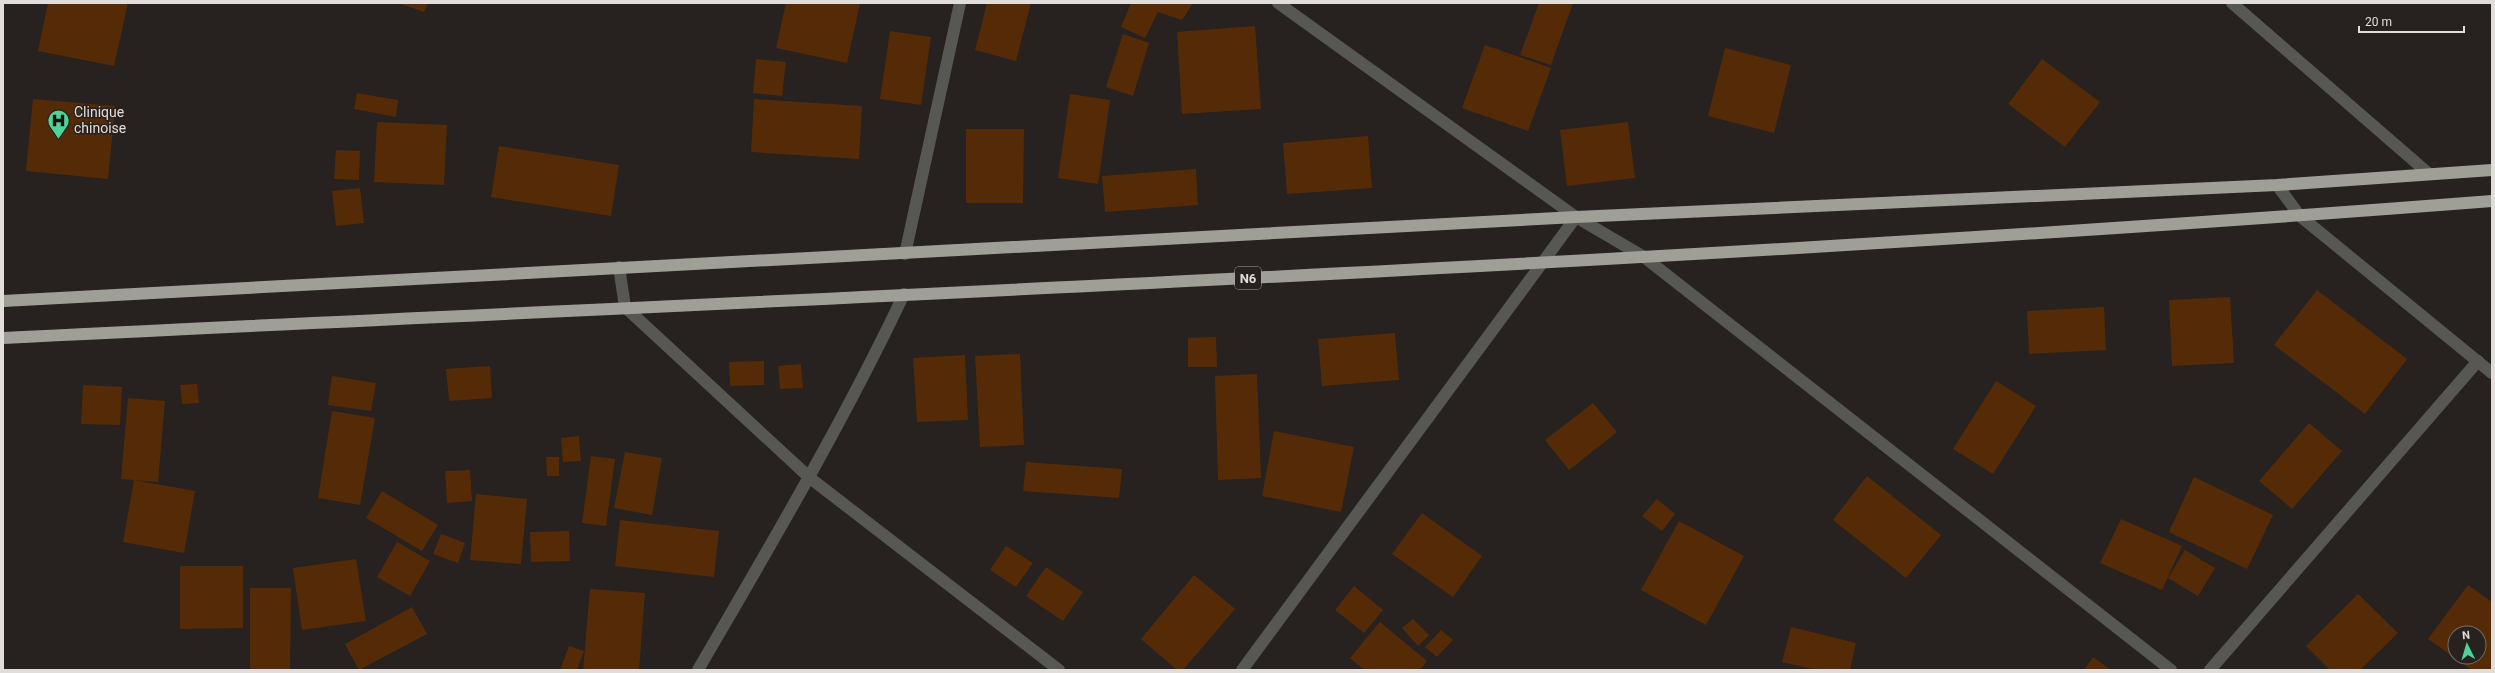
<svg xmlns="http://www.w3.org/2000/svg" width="2495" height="673" font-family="Roboto,sans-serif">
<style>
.building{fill:#552b07;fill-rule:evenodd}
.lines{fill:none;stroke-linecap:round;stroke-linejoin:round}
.minor{stroke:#575754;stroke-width:12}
.highway{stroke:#a09f97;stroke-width:12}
.labels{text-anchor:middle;stroke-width:3;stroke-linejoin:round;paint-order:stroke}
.shield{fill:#27211f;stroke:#a9a5a3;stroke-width:1}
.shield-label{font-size:13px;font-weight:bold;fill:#e1dddb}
.poi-label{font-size:14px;fill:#e1dddb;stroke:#27211f;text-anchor:start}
</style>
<rect width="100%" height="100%" fill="#27211f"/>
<g class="building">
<polygon points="48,3 128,3 114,66 38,51"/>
<polygon points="398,3 428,3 424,12"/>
<polygon points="786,3 860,3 847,63 776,48"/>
<polygon points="987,3 1031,3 1016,61 975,50"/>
<polygon points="1131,3 1193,3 1182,20 1158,12 1145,38 1121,27"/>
<polygon points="1539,3 1573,3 1551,65 1520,55"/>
<polygon points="1255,26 1261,109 1182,114 1177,32"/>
<polygon points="890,31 931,37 921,105 880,99"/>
<polygon points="1123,34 1149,43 1133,96 1106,87"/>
<polygon points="1485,45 1551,68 1528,131 1462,108"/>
<polygon points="1725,48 1791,65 1774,133 1708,116"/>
<polygon points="756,59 786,62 782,96 753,93"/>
<polygon points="2042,59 2100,102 2065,147 2008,104"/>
<polygon points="357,93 398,100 396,117 354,109"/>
<polygon points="1070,94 1110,100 1098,184 1058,178"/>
<polygon points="33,99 115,106 108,179 26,171"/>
<polygon points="754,99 862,106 859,159 751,152"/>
<polygon points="377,122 447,125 444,185 374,182"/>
<polygon points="1628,122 1635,178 1567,186 1560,130"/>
<polygon points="966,129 1024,129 1023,203 966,203"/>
<polygon points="1368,136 1372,188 1287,194 1283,143"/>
<polygon points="499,146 619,165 611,216 491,197"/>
<polygon points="336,150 360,151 359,180 334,179"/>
<polygon points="1196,169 1198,205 1105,212 1102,176"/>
<polygon points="360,188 364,223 336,226 332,191"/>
<polygon points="2317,290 2407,359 2365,414 2274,345"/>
<polygon points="2230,297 2234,363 2172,366 2169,300"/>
<polygon points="2104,307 2106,350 2029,354 2027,311"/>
<polygon points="1395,333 1399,380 1322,386 1318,339"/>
<polygon points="1216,337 1217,367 1188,367 1188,338"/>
<polygon points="1020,354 1024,445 980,447 975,356"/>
<polygon points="965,355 968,420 917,422 913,358"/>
<polygon points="764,361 764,385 730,386 729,362"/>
<polygon points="801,364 803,388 780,389 778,366"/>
<polygon points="490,366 492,398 449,401 446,369"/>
<polygon points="1257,374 1261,478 1218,480 1215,376"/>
<polygon points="332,376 376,383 371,411 328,405"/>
<polygon points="1996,381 2036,406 1993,474 1953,449"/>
<polygon points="197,384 199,403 182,404 180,385"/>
<polygon points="83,385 122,387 120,425 81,424"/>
<polygon points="128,398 165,401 158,482 121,479"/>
<polygon points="1593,403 1617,432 1569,470 1545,440"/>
<polygon points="332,411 375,418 360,505 318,498"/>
<polygon points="2309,423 2342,451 2292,509 2259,481"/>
<polygon points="1274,431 1354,447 1341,512 1262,496"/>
<polygon points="579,436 581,461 563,462 561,438"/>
<polygon points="625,452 662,458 652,515 614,508"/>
<polygon points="591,456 615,459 606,526 582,523"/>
<polygon points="546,457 559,457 559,476 547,476"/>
<polygon points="1026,462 1122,469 1119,498 1023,491"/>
<polygon points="470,470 472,501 447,503 445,471"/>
<polygon points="1867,476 1941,535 1906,578 1833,520"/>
<polygon points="2194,477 2273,515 2247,569 2169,532"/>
<polygon points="134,480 195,491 184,553 123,542"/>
<polygon points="382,491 438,525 422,551 366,518"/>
<polygon points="476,494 527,499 521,564 470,560"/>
<polygon points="1657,499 1675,514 1662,531 1642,516"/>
<polygon points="1422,513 1482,556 1453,597 1392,554"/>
<polygon points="2121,519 2182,546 2162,590 2100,563"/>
<polygon points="620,520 719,531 714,577 615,566"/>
<polygon points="1679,521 1744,556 1706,625 1641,590"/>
<polygon points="569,531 570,561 531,562 530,532"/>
<polygon points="441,534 465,543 458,563 433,554"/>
<polygon points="397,542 430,561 410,596 377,577"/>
<polygon points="1006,546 1033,563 1016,587 990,570"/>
<polygon points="2185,550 2215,568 2198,596 2168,578"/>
<polygon points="356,559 366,621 302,630 293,568"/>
<polygon points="180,566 243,566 243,628 180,629"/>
<polygon points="1046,567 1083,592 1063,621 1026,596"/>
<polygon points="1194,575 1235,609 1183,670 1177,670 1141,639"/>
<path d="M2468 585 2492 602V670H2472L2428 639ZM2455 633H2479V657H2455Z"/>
<polygon points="1354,586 1383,610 1364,633 1335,610"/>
<polygon points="250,588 291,588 290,670 250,670"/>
<polygon points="590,589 645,593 639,670 583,670"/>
<polygon points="2358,594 2398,633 2360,670 2330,670 2306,646"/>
<polygon points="412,607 427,634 359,670 345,644"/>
<polygon points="1413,619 1429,635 1418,646 1402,628"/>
<polygon points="1380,622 1427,661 1420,670 1364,670 1350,658"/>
<polygon points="1791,627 1856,643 1850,670 1816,670 1782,662"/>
<polygon points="1441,630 1453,640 1437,657 1425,647"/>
<polygon points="569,646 584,651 577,670 560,670"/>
<polygon points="2093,657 2111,670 2084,670"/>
</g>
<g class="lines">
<g class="minor">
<polyline points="1278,3 1576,217 1644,257 2171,670"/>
<polyline points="2232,3 2428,173"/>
<polyline points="2277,185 2300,216 2492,373"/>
<polyline points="905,254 960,3"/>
<polyline points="619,267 625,307 810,478 1059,670"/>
<path d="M698 670C770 546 843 423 904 294"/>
<polyline points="1242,670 1576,217"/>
<polyline points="2210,670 2478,361"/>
</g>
<g class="highway">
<polyline points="3,301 1576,217 2277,185 2492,170"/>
<path d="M3 338C833 297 1664 265 2492 201"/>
</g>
</g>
<defs>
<symbol id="hospital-pin" viewBox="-11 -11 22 30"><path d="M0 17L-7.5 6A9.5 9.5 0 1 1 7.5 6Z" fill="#4ed399" stroke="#27211f"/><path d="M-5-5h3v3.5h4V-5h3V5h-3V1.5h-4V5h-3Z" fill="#111"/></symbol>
</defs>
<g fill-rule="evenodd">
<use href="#hospital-pin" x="46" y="108" width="25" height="34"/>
</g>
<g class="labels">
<rect class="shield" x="1235" y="267" width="26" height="22" rx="3"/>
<g class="shield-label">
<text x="1248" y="283">N6</text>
</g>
<g class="poi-label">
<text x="74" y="117">Clinique<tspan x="74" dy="16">chinoise</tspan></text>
</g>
</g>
<rect width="2495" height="673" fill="none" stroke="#e1dddb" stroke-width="8"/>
<g transform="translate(2467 645) rotate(355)"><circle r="19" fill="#27211f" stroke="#716c6a"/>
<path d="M0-3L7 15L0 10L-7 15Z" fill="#4ed399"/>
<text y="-6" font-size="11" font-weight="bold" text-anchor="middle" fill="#e1dddb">N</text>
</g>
<path d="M2359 26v6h105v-6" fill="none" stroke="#e1dddb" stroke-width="2"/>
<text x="2365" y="26" font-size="12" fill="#e1dddb" stroke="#27211f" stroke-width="3" paint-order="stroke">20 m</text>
</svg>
